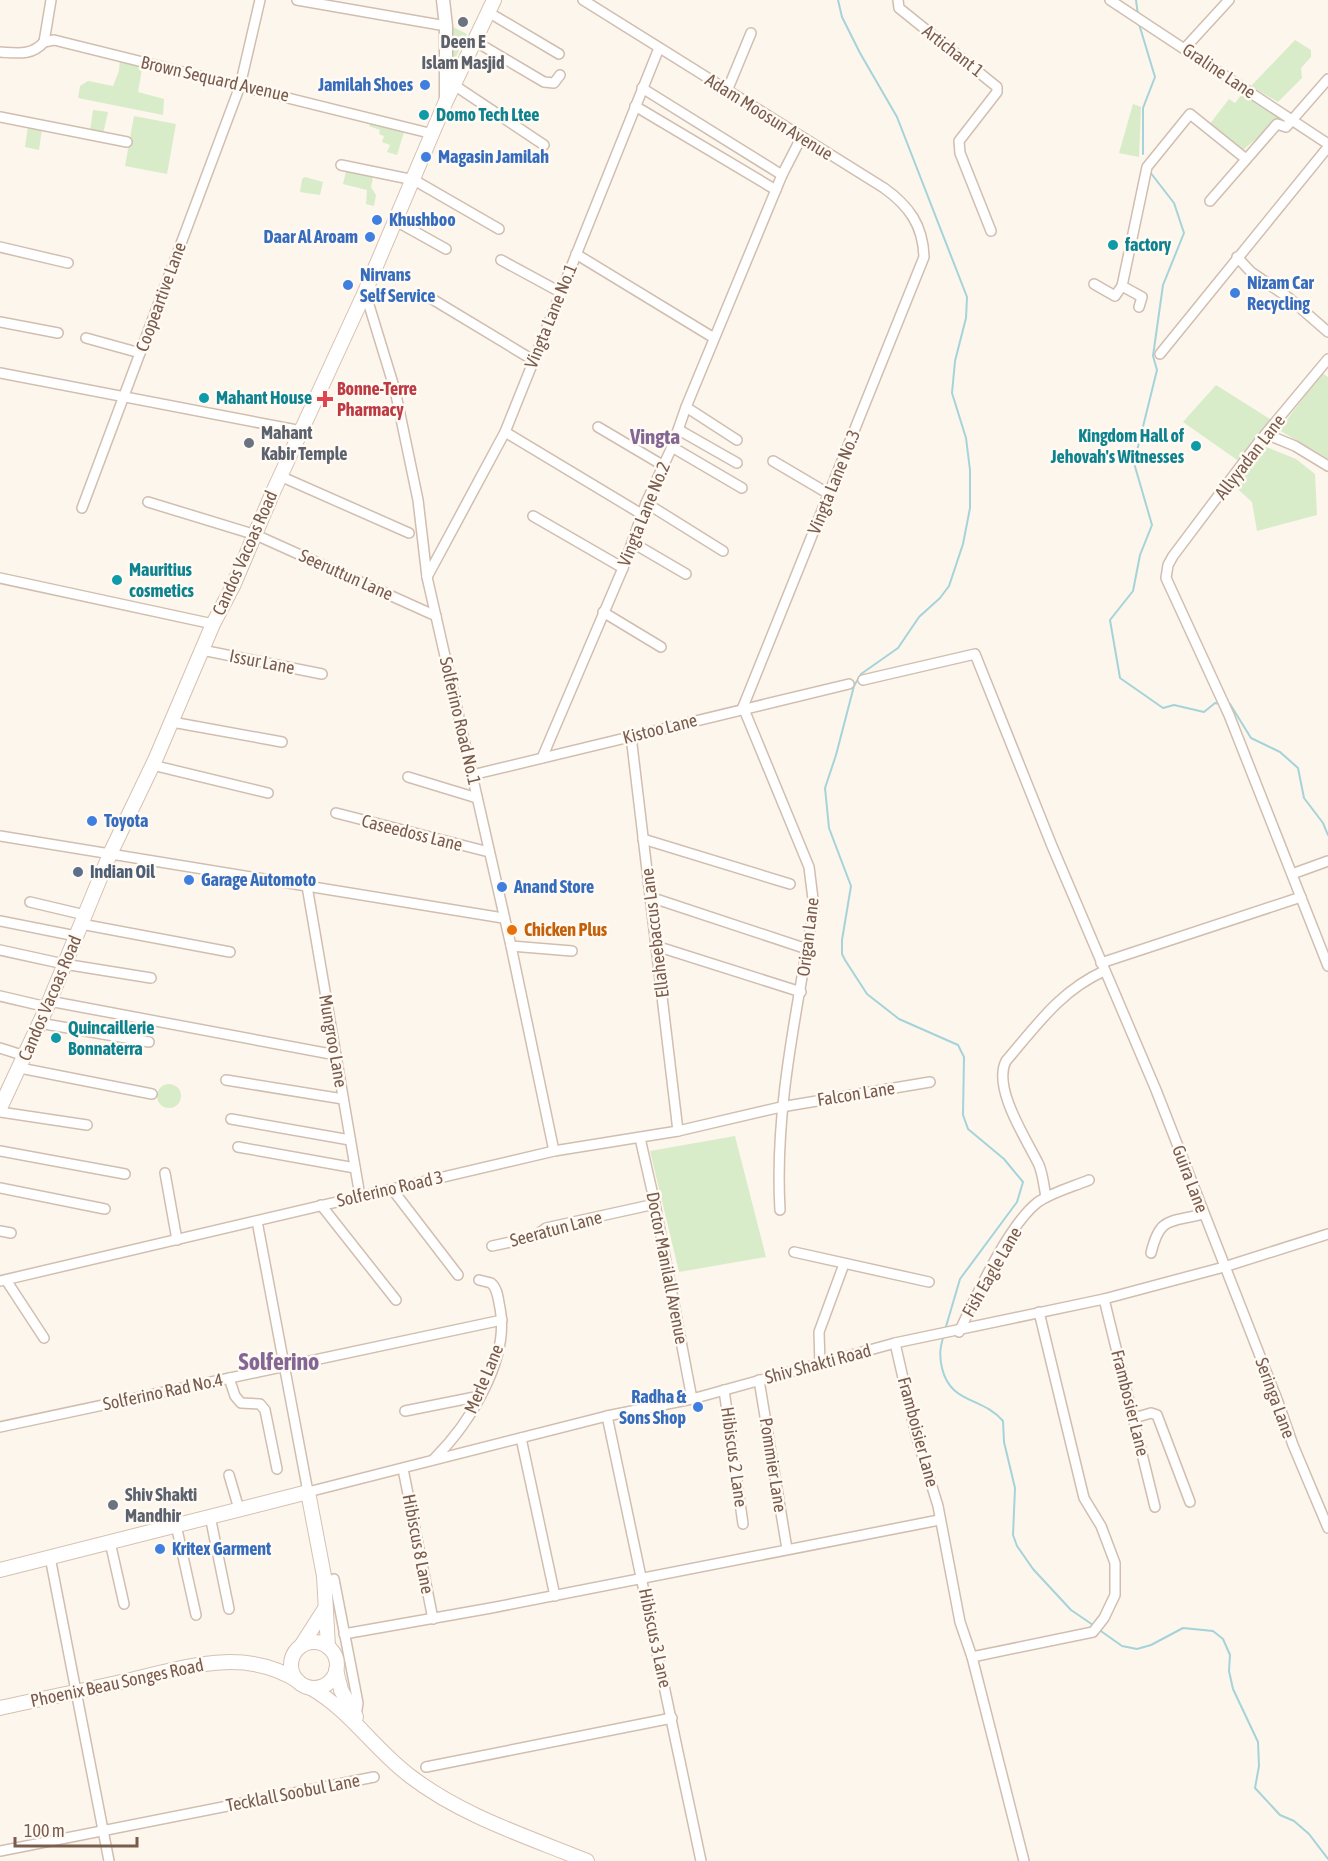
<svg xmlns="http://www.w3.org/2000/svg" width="1328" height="1861" font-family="'Asap Condensed',sans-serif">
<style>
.green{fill:#d8ecc9}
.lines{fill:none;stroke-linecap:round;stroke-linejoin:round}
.stream{stroke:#a5d3da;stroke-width:2}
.minor-casing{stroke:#d1beb0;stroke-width:12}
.tertiary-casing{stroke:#d1beb0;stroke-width:15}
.secondary-casing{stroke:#d6c0b0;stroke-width:16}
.minor{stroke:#fff;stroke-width:9}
.tertiary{stroke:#fff;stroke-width:12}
.secondary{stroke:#fff;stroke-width:14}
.worship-dot{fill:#6b7280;stroke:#fffaf3;stroke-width:2}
.shop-dot{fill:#3f7fe0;stroke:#fffaf3;stroke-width:2}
.culture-dot{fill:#0f9aa8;stroke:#fffaf3;stroke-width:2}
.health-dot{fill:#e0444e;stroke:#fffaf3;stroke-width:2}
.service-dot{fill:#5c6f8a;stroke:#fffaf3;stroke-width:2}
.food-dot{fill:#e8710a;stroke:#fffaf3;stroke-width:2}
.labels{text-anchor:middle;stroke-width:5;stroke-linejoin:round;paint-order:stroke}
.worship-label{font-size:18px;font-weight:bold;fill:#5b616d;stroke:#fffaf3;text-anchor:start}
.street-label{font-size:18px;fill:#7a5c4d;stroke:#fffaf3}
.shop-label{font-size:18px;font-weight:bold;fill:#366cbe;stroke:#fffaf3;text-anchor:start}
.culture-label{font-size:18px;font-weight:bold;fill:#0d838f;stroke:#fffaf3;text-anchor:start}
.health-label{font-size:18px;font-weight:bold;fill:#be3a42;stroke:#fffaf3;text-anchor:start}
.service-label{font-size:18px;font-weight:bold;fill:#4e5e75;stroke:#fffaf3;text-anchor:start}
.food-label{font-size:18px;font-weight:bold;fill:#c56008;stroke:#fffaf3;text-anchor:start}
.quarter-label{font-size:21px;font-weight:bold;fill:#846695;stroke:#fffaf3}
.district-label{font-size:24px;font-weight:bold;fill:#846695;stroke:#fffaf3}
</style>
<rect width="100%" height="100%" fill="#fdf6ec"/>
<g class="green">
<polygon points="453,27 467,34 453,63"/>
<polygon points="1295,40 1311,50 1311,57 1301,68 1302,78 1278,102 1251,86"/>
<polygon points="120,58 143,63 138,92 164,99 163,115 78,98 80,86 88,81 113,86 119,71"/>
<polygon points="1244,91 1282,117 1243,150 1209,125 1229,99 1235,103"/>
<polygon points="1133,104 1141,107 1139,157 1119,153"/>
<polygon points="93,110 108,112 103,134 90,131"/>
<polygon points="134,116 176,124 167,174 125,166"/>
<polygon points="371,122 404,132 397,155 387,152 390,145 382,142 384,136 379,134 380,130 369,126"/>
<polygon points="28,127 42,129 39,150 25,147"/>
<polygon points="346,171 373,177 371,187 376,195 374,206 366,204 367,190 343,184"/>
<polygon points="305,177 323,182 320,195 300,192 302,179"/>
<polygon points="1322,373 1328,377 1328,459 1279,430"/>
<polygon points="1216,385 1273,421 1240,462 1183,422"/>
<polygon points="1264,446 1296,459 1315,474 1317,515 1257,531 1252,502 1231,483"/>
<circle cx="169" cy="1096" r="12"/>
<polygon points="735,1136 766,1257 679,1272 650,1151"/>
</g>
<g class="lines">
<g class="stream">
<polyline points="838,0 842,17 860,53 897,117 967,297 966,318 955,361 952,393 966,438 970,470 970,508 963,544 949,586 940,598 919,617 898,648 861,674 854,686 836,755 825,788 829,828 851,886 842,940 842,954 845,960 867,994 899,1019 958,1045 964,1057 963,1115 968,1129 1004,1159 1023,1182 1017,1202 960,1279 945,1330"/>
<polyline points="1136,0 1138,15"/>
<polyline points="1139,24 1155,77 1143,108 1143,154"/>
<polyline points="1150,172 1174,203 1184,233 1163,285 1153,356 1157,370 1134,463 1152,525 1140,555 1133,591 1110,620 1120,678 1163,708 1174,705 1204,712 1215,703 1220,704"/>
<polyline points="1226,704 1230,704 1251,738 1280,752 1298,768 1304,798 1323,823 1328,835"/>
<path d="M944 1335C940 1347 939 1355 942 1368 950 1404 983 1397 1003 1421L1004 1442 1015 1488 1013 1535 1017 1546 1033 1569 1071 1610 1093 1625"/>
<polyline points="1098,1629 1122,1646 1137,1649 1151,1645 1183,1628 1213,1631 1223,1639 1230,1655 1229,1671 1233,1689 1258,1742 1259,1766 1255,1788 1280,1815 1294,1821 1309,1834 1328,1859"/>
</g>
<defs>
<g id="minor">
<polyline points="297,0 446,26"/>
<path d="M583 0 884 188C909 206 923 225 924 257L743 707"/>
<polyline points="898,0 899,8 997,87 997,92 959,141 960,153 991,231"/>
<polyline points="1110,0 1328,144"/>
<polyline points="488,12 559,54"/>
<polyline points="473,40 544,82 554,83 560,75"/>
<polyline points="44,42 51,0"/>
<polyline points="1185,48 1229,0"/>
<path d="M0 52C17 53 32 56 44 42L54 40 433 134"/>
<polyline points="454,85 544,145"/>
<polyline points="642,88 782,175"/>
<polyline points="727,91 751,33"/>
<polyline points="635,106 776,190"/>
<polyline points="0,117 127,142"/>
<polyline points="341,165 414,180 499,229"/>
<polyline points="1210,201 1277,124 1286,127 1328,79"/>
<polyline points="394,220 446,249"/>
<polyline points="0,247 68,263"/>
<polyline points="576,254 714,338"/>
<polyline points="1237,257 1251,272 1289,298 1328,332"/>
<polyline points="501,260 560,292"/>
<polyline points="1094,284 1115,296 1122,286"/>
<polyline points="365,292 395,390 418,500 427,577 511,946 554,1151"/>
<polyline points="427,296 533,360"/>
<polyline points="1139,307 1142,297 1122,286 1147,167 1190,114 1246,159"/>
<polyline points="0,322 58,333"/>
<polyline points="86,338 140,353"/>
<polyline points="1160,354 1328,147"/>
<polyline points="1328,359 1258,443 1173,556 1168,565 1166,578 1229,715 1328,966"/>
<polyline points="0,373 302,431"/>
<polyline points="686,407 737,440"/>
<polyline points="598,427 664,466"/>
<polyline points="679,430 737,463"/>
<polyline points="505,432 643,515"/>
<polyline points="1266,434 1295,446 1328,466"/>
<polyline points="672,447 742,488"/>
<polyline points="773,461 829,494"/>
<polyline points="280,476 409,533"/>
<polyline points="148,502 256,535 436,616"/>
<polyline points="646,503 723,551"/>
<polyline points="82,508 240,86 260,0"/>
<polyline points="533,516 623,568"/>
<polyline points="633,543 686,574"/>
<polyline points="427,577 505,432 659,48"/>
<polyline points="0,578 213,624"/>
<polyline points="603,612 661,647"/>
<polyline points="202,650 322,674"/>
<polyline points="863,680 975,654 1052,846 1156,1090 1278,1402 1293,1445 1328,1528"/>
<path d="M743 707 809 867 814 907C798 1007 774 1108 780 1210"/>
<polyline points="172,722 282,742"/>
<polyline points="631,736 678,1131"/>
<polyline points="542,758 623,568 646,503 672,447 686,407 782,175 801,138"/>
<polyline points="152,765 268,793"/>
<polyline points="472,775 849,684"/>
<polyline points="408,777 477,798"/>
<polyline points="336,813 489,852"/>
<polyline points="0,836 503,918"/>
<polyline points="643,839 790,884"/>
<polyline points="1292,874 1328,861"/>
<polyline points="307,886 360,1196"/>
<polyline points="650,897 807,949"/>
<polyline points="30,902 85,915"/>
<polyline points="0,921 76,936"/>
<polyline points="81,924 230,952"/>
<polyline points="511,946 572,951"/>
<polyline points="656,946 801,992"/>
<polyline points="0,950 64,964 151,978"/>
<polyline points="1101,963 1301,897"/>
<polyline points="0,996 47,1007"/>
<polyline points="49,1001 336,1055"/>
<polyline points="39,1023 149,1042"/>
<polyline points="0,1048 25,1056"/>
<polyline points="20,1068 152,1094"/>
<polyline points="226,1080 343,1099"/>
<polyline points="0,1112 87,1125"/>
<polyline points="231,1119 350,1140"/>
<polyline points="640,1138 655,1204 692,1399"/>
<polyline points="238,1147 355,1168"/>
<polyline points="0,1151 125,1174"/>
<polyline points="165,1173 177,1240"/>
<polyline points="0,1188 105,1209"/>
<polyline points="392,1189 458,1275"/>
<path d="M1046 1197C1044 1187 1043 1175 1039 1165 1027 1140 992 1088 1006 1061 1037 1025 1060 991 1104 971"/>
<polyline points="321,1205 396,1300"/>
<polyline points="257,1221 308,1492 607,1416 692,1399 895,1343 1104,1299 1224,1267 1328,1234"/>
<polyline points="0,1231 11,1233"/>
<polyline points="492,1246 534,1237 546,1228 655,1204"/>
<polyline points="794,1252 929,1282"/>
<path d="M1151 1253C1160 1216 1169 1223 1203 1214"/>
<polyline points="6,1280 44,1338"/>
<polyline points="0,1281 554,1151 678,1131 781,1107 930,1082"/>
<polyline points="1104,1299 1155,1507"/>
<path d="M959 1332C976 1297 1008 1225 1038 1202 1053 1192 1072 1187 1089 1180"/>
<polyline points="895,1343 916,1435 938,1506 960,1622 972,1657 1093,1632 1104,1618 1115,1595 1115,1563 1101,1526 1084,1498 1039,1312"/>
<polyline points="820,1364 819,1332 844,1264"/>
<polyline points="229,1378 235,1396 241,1403 260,1404 265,1410 277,1469"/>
<polyline points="759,1380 787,1549"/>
<polyline points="724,1390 743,1524"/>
<polyline points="405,1411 480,1396"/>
<polyline points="607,1416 701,1861"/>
<polyline points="1134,1418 1151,1413 1157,1415 1190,1502"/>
<polyline points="0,1427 502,1320"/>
<polyline points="521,1438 555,1596"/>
<path d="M434 1459C469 1424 510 1360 500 1308 498 1299 498 1289 491 1283L479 1280"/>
<polyline points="403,1469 433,1619"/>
<polyline points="229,1475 239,1509"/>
<polyline points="210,1516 229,1609"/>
<polyline points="176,1525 196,1615"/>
<polyline points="110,1542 124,1604"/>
<polyline points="50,1557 109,1861"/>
<polyline points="334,1579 358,1703 356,1716"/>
<polyline points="344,1634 491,1608 939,1520"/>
<polyline points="972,1657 1024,1861"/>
<polyline points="426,1767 672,1718"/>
<polyline points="0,1851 374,1777"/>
</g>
<polyline id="tertiary" points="443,0 446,26 446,100"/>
<g id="secondary">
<polyline points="0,1108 47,1007 110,854 156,758 213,624 233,586 273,492 365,292 446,101 494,0"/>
<polyline points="0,1570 308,1492 324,1576 328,1647"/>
<circle cx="314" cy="1665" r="23"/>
<polyline points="301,1646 324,1610"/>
<polyline points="336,1670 341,1690 356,1717"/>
<path d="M311 1688C351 1711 374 1749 410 1776 462 1816 526 1836 587 1861"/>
<path d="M0 1708C40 1699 81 1691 121 1682 181 1669 242 1645 298 1681"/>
</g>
</defs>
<use href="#minor" class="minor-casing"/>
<use href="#tertiary" class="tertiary-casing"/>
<use href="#secondary" class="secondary-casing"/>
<use href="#minor" class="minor"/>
<use href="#tertiary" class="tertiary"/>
<use href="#secondary" class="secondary"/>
</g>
<g class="worship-dot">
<circle cx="463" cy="22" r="6"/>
<circle cx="249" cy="443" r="6"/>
<circle cx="113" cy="1505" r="6"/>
</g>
<g class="shop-dot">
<circle cx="425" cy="85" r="6"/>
<circle cx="426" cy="157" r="6"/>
<circle cx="377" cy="220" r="6"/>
<circle cx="370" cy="237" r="6"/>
<circle cx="348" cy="285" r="6"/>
<circle cx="1235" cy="293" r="6"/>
<circle cx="92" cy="821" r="6"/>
<circle cx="189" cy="880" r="6"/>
<circle cx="502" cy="887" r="6"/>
<circle cx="698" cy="1407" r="6"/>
<circle cx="160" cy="1549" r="6"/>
</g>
<g class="culture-dot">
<circle cx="424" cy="115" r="6"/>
<circle cx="1113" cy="245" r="6"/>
<circle cx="204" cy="398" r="6"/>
<circle cx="1196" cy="446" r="6"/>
<circle cx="117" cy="580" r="6"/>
<circle cx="56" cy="1038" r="6"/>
</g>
<path class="health-dot" d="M322 390h6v6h6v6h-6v6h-6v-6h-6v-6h6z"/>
<circle class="service-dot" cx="78" cy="872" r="6"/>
<circle class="food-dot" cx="512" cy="930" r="6"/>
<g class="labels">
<g class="worship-label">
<text x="463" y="48" text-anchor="middle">Deen E<tspan x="463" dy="21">Islam Masjid</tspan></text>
<text x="261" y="439">Mahant<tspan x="261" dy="21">Kabir Temple</tspan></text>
<text x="125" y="1501">Shiv Shakti<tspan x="125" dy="21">Mandhir</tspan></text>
</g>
<g class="street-label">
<text transform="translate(953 51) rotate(38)" y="6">Artichant 1</text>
<text transform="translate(1219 71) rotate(34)" y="6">Graline Lane</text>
<text transform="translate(215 79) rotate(13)" y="6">Brown Sequard Avenue</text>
<text transform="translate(769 117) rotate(32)" y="6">Adam Moosun Avenue</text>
<text transform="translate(161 297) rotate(-70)" y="6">Coopeartive Lane</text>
<text transform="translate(551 316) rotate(-68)" y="6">Vingta Lane No.1</text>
<text transform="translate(1250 457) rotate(-52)" y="6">Allyyadan Lane</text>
<text transform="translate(834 482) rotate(-68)" y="6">Vingta Lane No.3</text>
<text transform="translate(644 514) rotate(-68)" y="6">Vingta Lane No.2</text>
<text transform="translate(245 553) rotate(-66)" y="6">Candos Vacoas Road</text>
<text transform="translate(346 575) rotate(24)" y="6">Seeruttun Lane</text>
<text transform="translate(262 662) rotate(11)" y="6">Issur Lane</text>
<text transform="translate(460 721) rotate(77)" y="6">Solferino Road No.1</text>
<text transform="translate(660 729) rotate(-14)" y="6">Kistoo Lane</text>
<text transform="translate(412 833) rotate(14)" y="6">Caseedoss Lane</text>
<text transform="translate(655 933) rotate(-97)" y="6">Ellaheebaccus Lane</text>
<text transform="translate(808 937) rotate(-83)" y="6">Origan Lane</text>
<text transform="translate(50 998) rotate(-67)" y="6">Candos Vacoas Road</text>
<text transform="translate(333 1041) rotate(80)" y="6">Mungroo Lane</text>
<text transform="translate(856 1094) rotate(-9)" y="6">Falcon Lane</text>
<text transform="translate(1190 1179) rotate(69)" y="6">Guira Lane</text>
<text transform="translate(390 1189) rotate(-13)" y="6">Solferino Road 3</text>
<text transform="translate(556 1229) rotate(-15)" y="6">Seeratun Lane</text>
<text transform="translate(667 1268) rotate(79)" y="6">Doctor Manilall Avenue</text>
<text transform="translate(992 1272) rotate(-60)" y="6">Fish Eagle Lane</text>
<text transform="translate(818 1364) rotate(-15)" y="6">Shiv Shakti Road</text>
<text transform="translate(484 1379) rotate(-67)" y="6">Merle Lane</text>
<text transform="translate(163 1392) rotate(-12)" y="6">Solferino Rad No.4</text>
<text transform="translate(1275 1398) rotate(70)" y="6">Seringa Lane</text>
<text transform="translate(1130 1403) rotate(76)" y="6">Frambosier Lane</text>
<text transform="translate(918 1432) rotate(75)" y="6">Framboisier Lane</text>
<text transform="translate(734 1457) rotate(82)" y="6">Hibiscus 2 Lane</text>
<text transform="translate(773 1465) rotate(81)" y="6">Pommier Lane</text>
<text transform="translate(418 1544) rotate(79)" y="6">Hibiscus 8 Lane</text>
<text transform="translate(655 1638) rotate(78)" y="6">Hibiscus 3 Lane</text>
<text transform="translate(117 1683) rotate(-12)" y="6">Phoenix Beau Songes Road</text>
<text transform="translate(293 1793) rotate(-11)" y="6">Tecklall Soobul Lane</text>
</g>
<g class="shop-label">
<text x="413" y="91" text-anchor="end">Jamilah Shoes</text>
<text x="438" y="163">Magasin Jamilah</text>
<text x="389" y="226">Khushboo</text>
<text x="358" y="243" text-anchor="end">Daar Al Aroam</text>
<text x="360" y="281">Nirvans<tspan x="360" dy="21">Self Service</tspan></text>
<text x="1247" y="289">Nizam Car<tspan x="1247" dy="21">Recycling</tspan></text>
<text x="104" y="827">Toyota</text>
<text x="201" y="886">Garage Automoto</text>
<text x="514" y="893">Anand Store</text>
<text x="686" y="1403" text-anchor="end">Radha &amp;<tspan x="686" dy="21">Sons Shop</tspan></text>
<text x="172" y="1555">Kritex Garment</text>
</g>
<g class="culture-label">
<text x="436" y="121">Domo Tech Ltee</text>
<text x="1125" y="251">factory</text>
<text x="216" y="404">Mahant House</text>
<text x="1184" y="442" text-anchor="end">Kingdom Hall of<tspan x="1184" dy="21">Jehovah's Witnesses</tspan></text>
<text x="129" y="576">Mauritius<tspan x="129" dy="21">cosmetics</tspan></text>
<text x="68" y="1034">Quincaillerie<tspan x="68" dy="21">Bonnaterra</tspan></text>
</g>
<g class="health-label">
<text x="337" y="395">Bonne-Terre<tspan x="337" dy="21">Pharmacy</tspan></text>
</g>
<g class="service-label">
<text x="90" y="878">Indian Oil</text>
</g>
<g class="food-label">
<text x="524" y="936">Chicken Plus</text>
</g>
<g class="quarter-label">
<text x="655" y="444">Vingta</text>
</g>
<g class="district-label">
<text x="279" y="1370">Solferino</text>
</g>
</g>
<path d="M15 1837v9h122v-9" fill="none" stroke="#7a5c4d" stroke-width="3"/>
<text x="24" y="1837" font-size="18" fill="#7a5c4d" stroke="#fffaf3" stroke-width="4.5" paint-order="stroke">100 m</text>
</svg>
